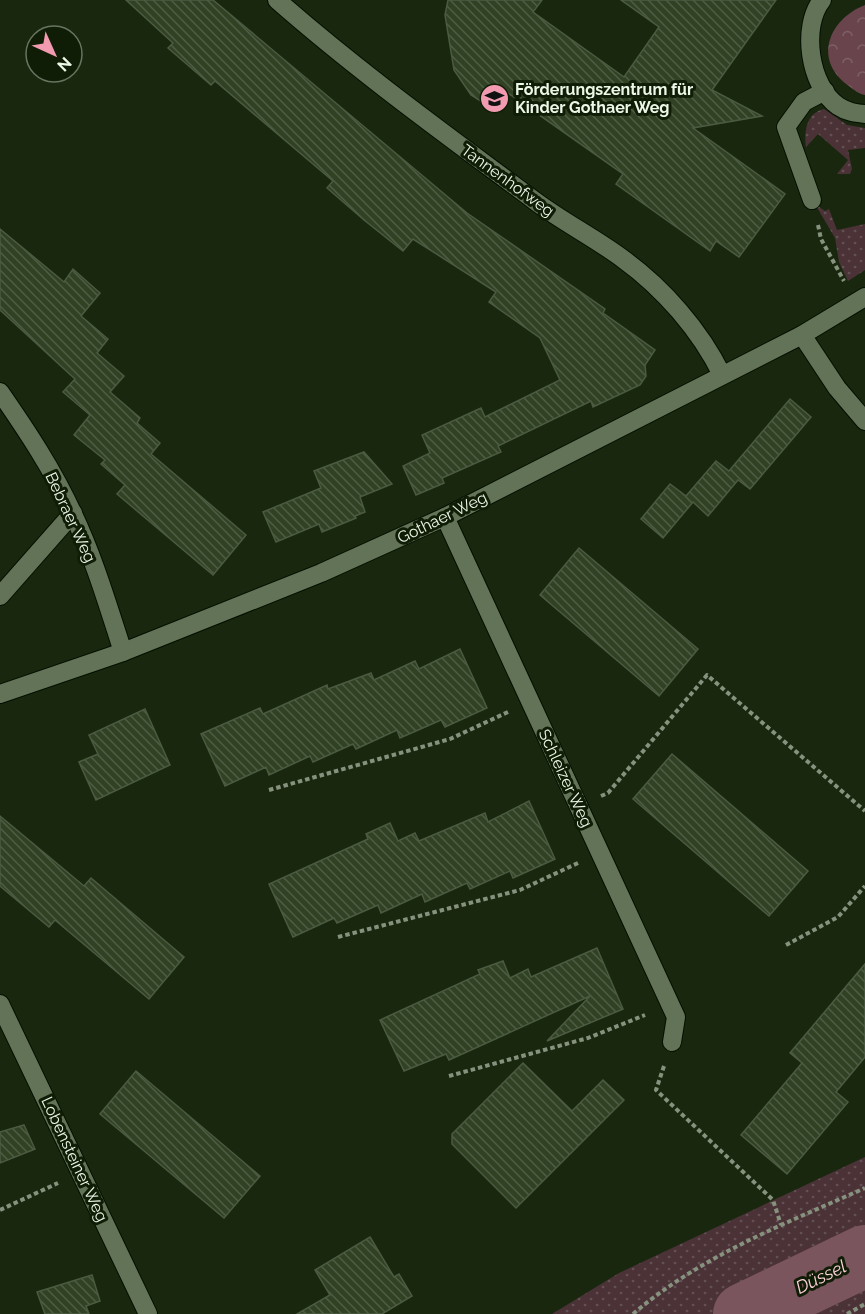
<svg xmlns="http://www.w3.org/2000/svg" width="865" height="1314" font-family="Raleway,sans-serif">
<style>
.grass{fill:url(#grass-dots)}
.forest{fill:url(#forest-crowns)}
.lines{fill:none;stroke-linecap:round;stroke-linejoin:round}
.river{stroke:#7b555d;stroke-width:62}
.building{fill:url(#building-back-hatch);stroke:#4b5b41;stroke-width:1.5}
.minor-casing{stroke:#040f00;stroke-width:20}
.path{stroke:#86917e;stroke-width:4;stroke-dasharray:4.5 3;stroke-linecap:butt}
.minor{stroke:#627357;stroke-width:18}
.labels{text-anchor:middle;stroke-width:6;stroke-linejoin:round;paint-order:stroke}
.poi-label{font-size:16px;font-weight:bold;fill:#edf7e7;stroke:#101d06;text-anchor:start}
.street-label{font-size:16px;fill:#edf7e7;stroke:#101d06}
.water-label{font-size:18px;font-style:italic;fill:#fed2db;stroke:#101d06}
</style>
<defs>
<pattern id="grass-dots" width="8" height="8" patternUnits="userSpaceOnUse" patternTransform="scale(1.5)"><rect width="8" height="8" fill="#4a3237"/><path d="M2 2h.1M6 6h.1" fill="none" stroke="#645054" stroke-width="1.8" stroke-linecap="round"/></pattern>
<pattern id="forest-crowns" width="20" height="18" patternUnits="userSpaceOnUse" patternTransform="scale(1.5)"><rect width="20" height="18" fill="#69444c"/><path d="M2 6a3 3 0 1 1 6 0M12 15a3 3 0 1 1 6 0" fill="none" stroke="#7f6066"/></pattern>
<pattern id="building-back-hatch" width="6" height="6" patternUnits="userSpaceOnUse" patternTransform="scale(1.5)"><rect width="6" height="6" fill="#304124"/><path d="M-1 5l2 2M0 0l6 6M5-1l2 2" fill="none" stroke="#4e5d44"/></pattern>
</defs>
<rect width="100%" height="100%" fill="#19270f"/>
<g class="grass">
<path d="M824 109 847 125 865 128V148L848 150 852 169 850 174H837L848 160 818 134 806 147C804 132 806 113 824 109Z"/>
<polygon points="815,204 825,211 829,209 837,230 865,224 865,270 848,281 839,262 835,238"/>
<polygon points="865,1157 865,1247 774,1292 739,1314 552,1314 619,1273"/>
<polygon points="865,1263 865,1314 760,1314 786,1299"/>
</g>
<path class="forest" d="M865 5V95C859 94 854 90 849 86 812 60 829 19 865 5Z"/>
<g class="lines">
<polyline class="river" points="744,1314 865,1256"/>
</g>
<g class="building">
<polygon points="126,0 213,0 467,213 605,309 603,313 655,350 645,365 646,376 640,385 593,407 591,401 498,446 501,452 442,478 444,483 416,495 403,466 430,453 422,435 481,408 485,417 560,380 540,338 489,302 496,292 413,239 403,251 364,220 327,188 333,181 215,81 211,85 168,48 173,43"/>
<polygon points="448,0 542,0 533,12 624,77 659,27 621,0 776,0 712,90 762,116 693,128 785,194 739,257 716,241 710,251 616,184 623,174 508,93 495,110 471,95 454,70 445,15"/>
<polygon points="0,229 64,282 73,269 100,293 81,316 108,339 97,353 124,376 110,392 140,418 137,423 160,443 151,454 246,535 213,575 117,494 125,485 101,464 105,460 74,435 90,415 63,392 75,379 0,310"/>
<polygon points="790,399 811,417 750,489 738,480 708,516 693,502 663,538 641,519 670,484 686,496 716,461 729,471"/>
<polygon points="364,452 392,484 360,497 365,512 355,516 356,518 322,532 319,524 276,542 263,512 321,488 314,471"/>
<polygon points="579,548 698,649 659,696 540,595"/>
<polygon points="460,649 487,708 445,727 441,720 400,738 397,730 356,749 353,744 313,762 310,756 269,775 266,767 225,786 201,734 260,708 263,714 327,685 328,689 371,673 374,680 415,661 419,669"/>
<polygon points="145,709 170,765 96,800 79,762 98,754 89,735"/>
<polygon points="672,754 808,871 769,916 633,799"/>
<polygon points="529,801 555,859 513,878 510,871 470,889 467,883 425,902 422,894 381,913 378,905 337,923 334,918 293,937 269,884 368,839 366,834 390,823 398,841 415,833 419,841 485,813 488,822"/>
<polygon points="0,816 84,886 91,878 184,957 149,999 55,920 49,927 0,886"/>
<polygon points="597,948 623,1009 547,1041 590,996 449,1060 446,1054 404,1071 380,1020 480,974 478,970 503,961 510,978 528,969 531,977"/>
<polygon points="865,964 865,1057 836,1092 848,1102 787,1174 741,1135 802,1063 790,1053"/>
<polygon points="523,1063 572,1111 603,1080 624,1100 516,1208 452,1144 452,1134"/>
<polygon points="136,1071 260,1176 224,1218 100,1114"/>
<polygon points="24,1125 35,1149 0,1163 0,1132"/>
<polygon points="370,1237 394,1277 399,1274 412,1296 382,1314 297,1314 330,1295 315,1270"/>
<polygon points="92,1275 100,1301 86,1306 89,1314 45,1314 37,1292"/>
</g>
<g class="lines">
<defs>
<g id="minor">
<path d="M277 0C359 72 448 136 535 201 563 222 595 238 623 259 663 288 700 330 722 375"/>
<path d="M822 0C801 26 809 86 838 106 847 112 855 113 865 114"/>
<polyline points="812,200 786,127 804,102 825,91"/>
<polyline points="802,335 837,388 865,421"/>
<path d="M0 392C27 431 53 470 73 514 94 558 108 606 123 652"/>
<polyline points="445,517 676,1017 672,1042"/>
<polyline points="0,596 73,513"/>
<polyline points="0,694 123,652 321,573 445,517 802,335 865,297"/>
<polyline points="0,1004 148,1314"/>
</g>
</defs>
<use href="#minor" class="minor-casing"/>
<g class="path">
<polyline points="818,225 821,239 844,281"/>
<polyline points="269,790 450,739 508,712"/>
<polyline points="601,796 608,793 707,675 865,811"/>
<polyline points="338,937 520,890 578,863"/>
<polyline points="786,945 838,917 865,886"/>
<polyline points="664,1066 656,1090 773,1200 781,1225"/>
<polyline points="449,1076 588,1038 645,1015"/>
<polyline points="0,1210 58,1183"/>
<path d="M633 1314C701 1256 784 1224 865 1188"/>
<polyline points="847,1314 865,1304"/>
</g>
<use href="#minor" class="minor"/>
</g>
<defs>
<symbol id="school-disc" viewBox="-11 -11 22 22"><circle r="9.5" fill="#f29aaf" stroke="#101d06"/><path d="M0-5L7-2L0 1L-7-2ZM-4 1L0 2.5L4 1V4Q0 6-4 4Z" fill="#111"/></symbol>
</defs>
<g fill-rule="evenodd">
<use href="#school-disc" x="478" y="82" width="33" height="33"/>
</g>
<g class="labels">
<g class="poi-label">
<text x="515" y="95">Förderungszentrum für<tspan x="515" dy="18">Kinder Gothaer Weg</tspan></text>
</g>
<g class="street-label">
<text transform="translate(508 180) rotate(36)" y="6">Tannenhofweg</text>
<text transform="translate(71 517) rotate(65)" y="6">Bebraer Weg</text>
<text transform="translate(442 517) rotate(-26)" y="6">Gothaer Weg</text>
<text transform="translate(566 778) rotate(65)" y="6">Schleizer Weg</text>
<text transform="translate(75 1159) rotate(65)" y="6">Lobensteiner Weg</text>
</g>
<g class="water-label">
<text transform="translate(821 1277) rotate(-26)" y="6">Düssel</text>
</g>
</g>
<g transform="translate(54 54) rotate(135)"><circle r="28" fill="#101d06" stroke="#687460" stroke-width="1.5"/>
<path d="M0-4.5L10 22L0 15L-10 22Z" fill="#f29aaf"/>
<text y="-9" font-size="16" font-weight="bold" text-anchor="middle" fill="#edf7e7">N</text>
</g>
</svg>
